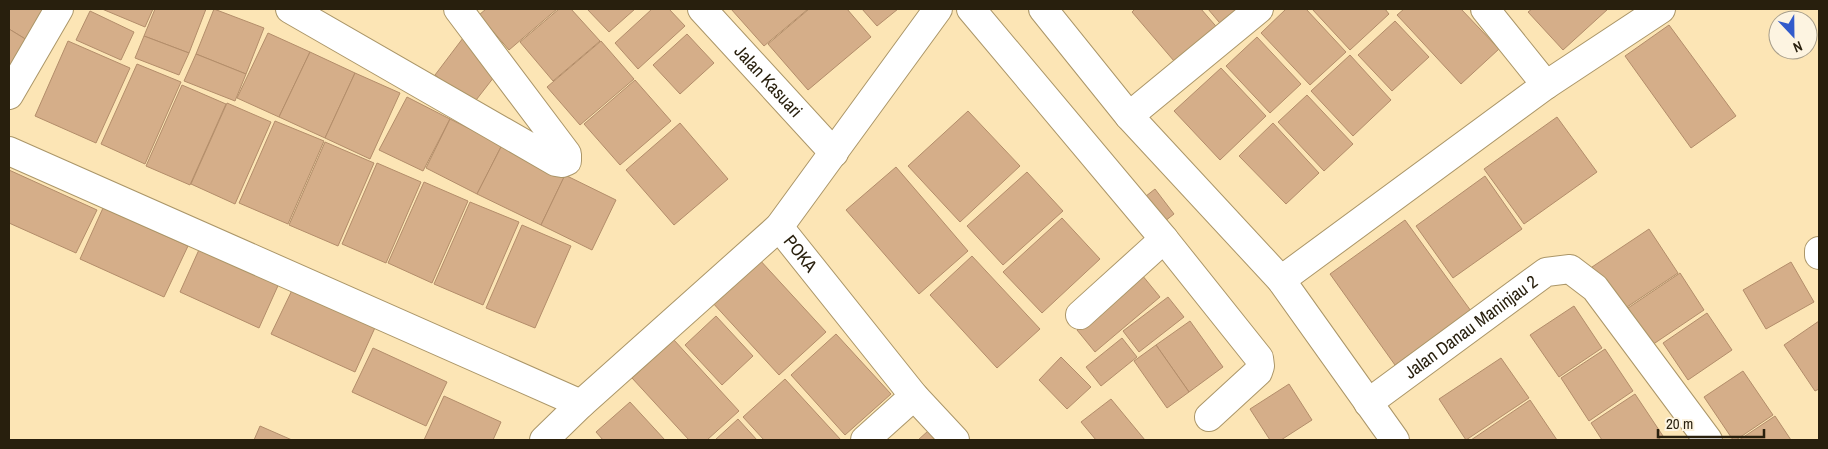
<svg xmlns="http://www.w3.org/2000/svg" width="1828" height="449" font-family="'Archivo Narrow',sans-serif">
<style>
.building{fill:#d5ae89;stroke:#b38d6a}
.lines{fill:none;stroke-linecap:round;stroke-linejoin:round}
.minor-casing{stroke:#ab9668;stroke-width:30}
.minor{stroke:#fff;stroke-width:28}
.labels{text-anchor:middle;stroke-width:4.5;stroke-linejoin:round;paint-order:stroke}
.street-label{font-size:18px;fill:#281f0d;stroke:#fdf4e1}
</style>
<rect width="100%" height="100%" fill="#fce5b5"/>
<g class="building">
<polygon points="9,9 45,9 27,40 9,29"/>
<polygon points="102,9 153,9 145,27"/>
<polygon points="155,9 206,9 189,53 144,36"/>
<polygon points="214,9 264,28 246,74 196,54"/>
<polygon points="486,9 557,9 509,50 479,15"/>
<polygon points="559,9 571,9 600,41 553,81 520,42"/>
<polygon points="587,9 635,9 609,32"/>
<polygon points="652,9 669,9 685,26 638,69 615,43"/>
<polygon points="731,9 808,9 764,46"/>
<polygon points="809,9 847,9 871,37 808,90 768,44"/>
<polygon points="862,9 898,9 877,26"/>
<polygon points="1135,9 1201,9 1221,32 1180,68 1132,12"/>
<polygon points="1208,9 1246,9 1224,28"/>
<polygon points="1286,9 1306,9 1346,52 1310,85 1261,33"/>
<polygon points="1312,9 1385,9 1389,14 1350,50"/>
<polygon points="1404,9 1461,9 1499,49 1461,84 1397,15"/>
<polygon points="1532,9 1608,9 1563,50 1528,12"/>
<polygon points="90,11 134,32 121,60 76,40"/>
<polygon points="1395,21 1429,57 1392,91 1358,55"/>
<polygon points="1669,25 1736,116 1691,148 1625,56"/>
<polygon points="9,29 27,40 9,68"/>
<polygon points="268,33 310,52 279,117 237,98"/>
<polygon points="687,34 714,63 680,94 653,65"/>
<polygon points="144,36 189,53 179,75 135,58"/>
<polygon points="1257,37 1301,84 1270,113 1226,66"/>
<polygon points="463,38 501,68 473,104 435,75"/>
<polygon points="68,41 130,68 96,143 35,116"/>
<polygon points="601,41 634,79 580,125 547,87"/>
<polygon points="310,52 355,73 325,138 279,117"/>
<polygon points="196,54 246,74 235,101 184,81"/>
<polygon points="1350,55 1391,100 1353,136 1311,91"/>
<polygon points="137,64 181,82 145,164 101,144"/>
<polygon points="1221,68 1266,116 1220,160 1174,111"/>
<polygon points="355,73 400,93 370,159 325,138"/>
<polygon points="635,80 671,121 620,165 584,124"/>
<polygon points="182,85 226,104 190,185 146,166"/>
<polygon points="1307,95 1353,144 1324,171 1278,122"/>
<polygon points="407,97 450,119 423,171 379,150"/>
<polygon points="227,103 271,122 235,204 191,184"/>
<polygon points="968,111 1020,166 960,222 908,166"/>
<polygon points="1557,117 1597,172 1524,224 1484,169"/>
<polygon points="450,119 502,145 477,194 426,168"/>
<polygon points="275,121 324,141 288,224 239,203"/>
<polygon points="680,123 728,179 674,225 626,170"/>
<polygon points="1273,123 1319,173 1286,204 1239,156"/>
<polygon points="325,142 374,163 338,246 289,225"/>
<polygon points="502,145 565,175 541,225 477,194"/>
<polygon points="377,163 421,182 386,263 342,244"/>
<polygon points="896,167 968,251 919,294 846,210"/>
<polygon points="9,170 97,210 76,253 9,223"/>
<polygon points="1027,172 1063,211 1003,265 967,226"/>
<polygon points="565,175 616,200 592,250 541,225"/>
<polygon points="1485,176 1522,229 1453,278 1416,226"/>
<polygon points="424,182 468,201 432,283 388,263"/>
<polygon points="1155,189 1174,214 1160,225 1141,200"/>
<polygon points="470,202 519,222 483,305 434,284"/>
<polygon points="103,208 188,246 164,297 80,259"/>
<polygon points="1062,218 1100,259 1042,313 1003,272"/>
<polygon points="1405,220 1471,311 1395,365 1330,274"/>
<polygon points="522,225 571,246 535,328 486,308"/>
<polygon points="1649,229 1678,273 1621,311 1592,267"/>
<polygon points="202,243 281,279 259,328 180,292"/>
<polygon points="972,256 1040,329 997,368 930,295"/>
<polygon points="758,258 826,332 779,375 711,301"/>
<polygon points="1791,262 1814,302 1766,329 1743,290"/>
<polygon points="1680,273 1704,310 1652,345 1628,308"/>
<polygon points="1142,275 1160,297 1095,352 1077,330"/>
<polygon points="295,284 378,321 355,372 271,334"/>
<polygon points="1168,297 1184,317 1139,352 1123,331"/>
<polygon points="1574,306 1602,348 1559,377 1530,335"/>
<polygon points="1707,313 1732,350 1688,380 1663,343"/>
<polygon points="716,316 753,356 722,385 685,345"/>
<polygon points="1190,321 1223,367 1189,392 1156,345"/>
<polygon points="1819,321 1819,389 1815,391 1784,345"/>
<polygon points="836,334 891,394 845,435 791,375"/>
<polygon points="1122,338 1137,357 1101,386 1086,367"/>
<polygon points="674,340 739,411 707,440 689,440 632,378"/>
<polygon points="1156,345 1189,392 1167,408 1134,361"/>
<polygon points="373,348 447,382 426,426 352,392"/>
<polygon points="1605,349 1633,391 1589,421 1561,378"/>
<polygon points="1061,357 1091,387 1067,409 1039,380"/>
<polygon points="1501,358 1529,398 1466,440 1439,399"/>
<polygon points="1743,371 1773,415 1736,440 1733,440 1704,397"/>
<polygon points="785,379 841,440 764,440 743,417"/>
<polygon points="1289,384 1312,420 1281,440 1270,440 1250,409"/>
<polygon points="1635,394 1663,436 1657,440 1602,440 1591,423"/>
<polygon points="444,396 501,422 493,440 424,440"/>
<polygon points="1111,399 1145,440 1096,440 1081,422"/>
<polygon points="1530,400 1557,440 1471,440"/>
<polygon points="630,402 665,440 603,440 596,432"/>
<polygon points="1775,416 1791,440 1739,440"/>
<polygon points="738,419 757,440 715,440"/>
<polygon points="260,426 292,440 254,440"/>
<polygon points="928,431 937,440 918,440"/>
</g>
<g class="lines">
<defs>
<g id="minor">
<polyline points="290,9 556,162 562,163 567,161 567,154 458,9"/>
<path id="s1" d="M702 9 834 153"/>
<polyline points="971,9 1164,239 1259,358 1260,366 1258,372 1209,417"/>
<polyline points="1043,9 1129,116 1281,280 1395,440"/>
<polyline points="1485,9 1546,85"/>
<polyline points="9,95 59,9"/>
<polyline points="1129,116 1259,9"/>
<polyline points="9,151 581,404"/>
<path id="s2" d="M779 227 914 396 955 440"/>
<polyline points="1819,251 1819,255"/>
<polyline points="1281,280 1546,85 1661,9"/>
<polyline points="1080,315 1164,239"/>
<path id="s3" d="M1368 403 1546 272 1570 269 1595 288 1708 440"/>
<polyline points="544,440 581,404 779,227 938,9"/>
<polyline points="865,440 914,396"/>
</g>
</defs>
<use href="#minor" class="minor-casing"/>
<use href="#minor" class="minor"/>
</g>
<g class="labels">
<g class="street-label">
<text dy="6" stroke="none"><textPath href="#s1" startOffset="98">Jalan Kasuari</textPath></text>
<text dy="6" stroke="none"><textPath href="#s2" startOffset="34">POKA</textPath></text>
<text dy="6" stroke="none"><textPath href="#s3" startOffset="128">Jalan Danau Maninjau 2</textPath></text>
</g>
</g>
<rect width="1828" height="449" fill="none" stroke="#281f0d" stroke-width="20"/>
<g transform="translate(1793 35) rotate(158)"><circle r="24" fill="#fdf4e1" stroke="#a89f8c"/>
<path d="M0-4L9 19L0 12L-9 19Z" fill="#325bcb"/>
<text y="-8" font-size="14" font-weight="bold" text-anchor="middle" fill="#281f0d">N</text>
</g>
<path d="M1658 429v8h106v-8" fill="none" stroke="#281f0d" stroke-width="2.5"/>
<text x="1666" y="429" font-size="15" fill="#281f0d" stroke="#fdf4e1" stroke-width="4" paint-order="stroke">20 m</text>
</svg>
